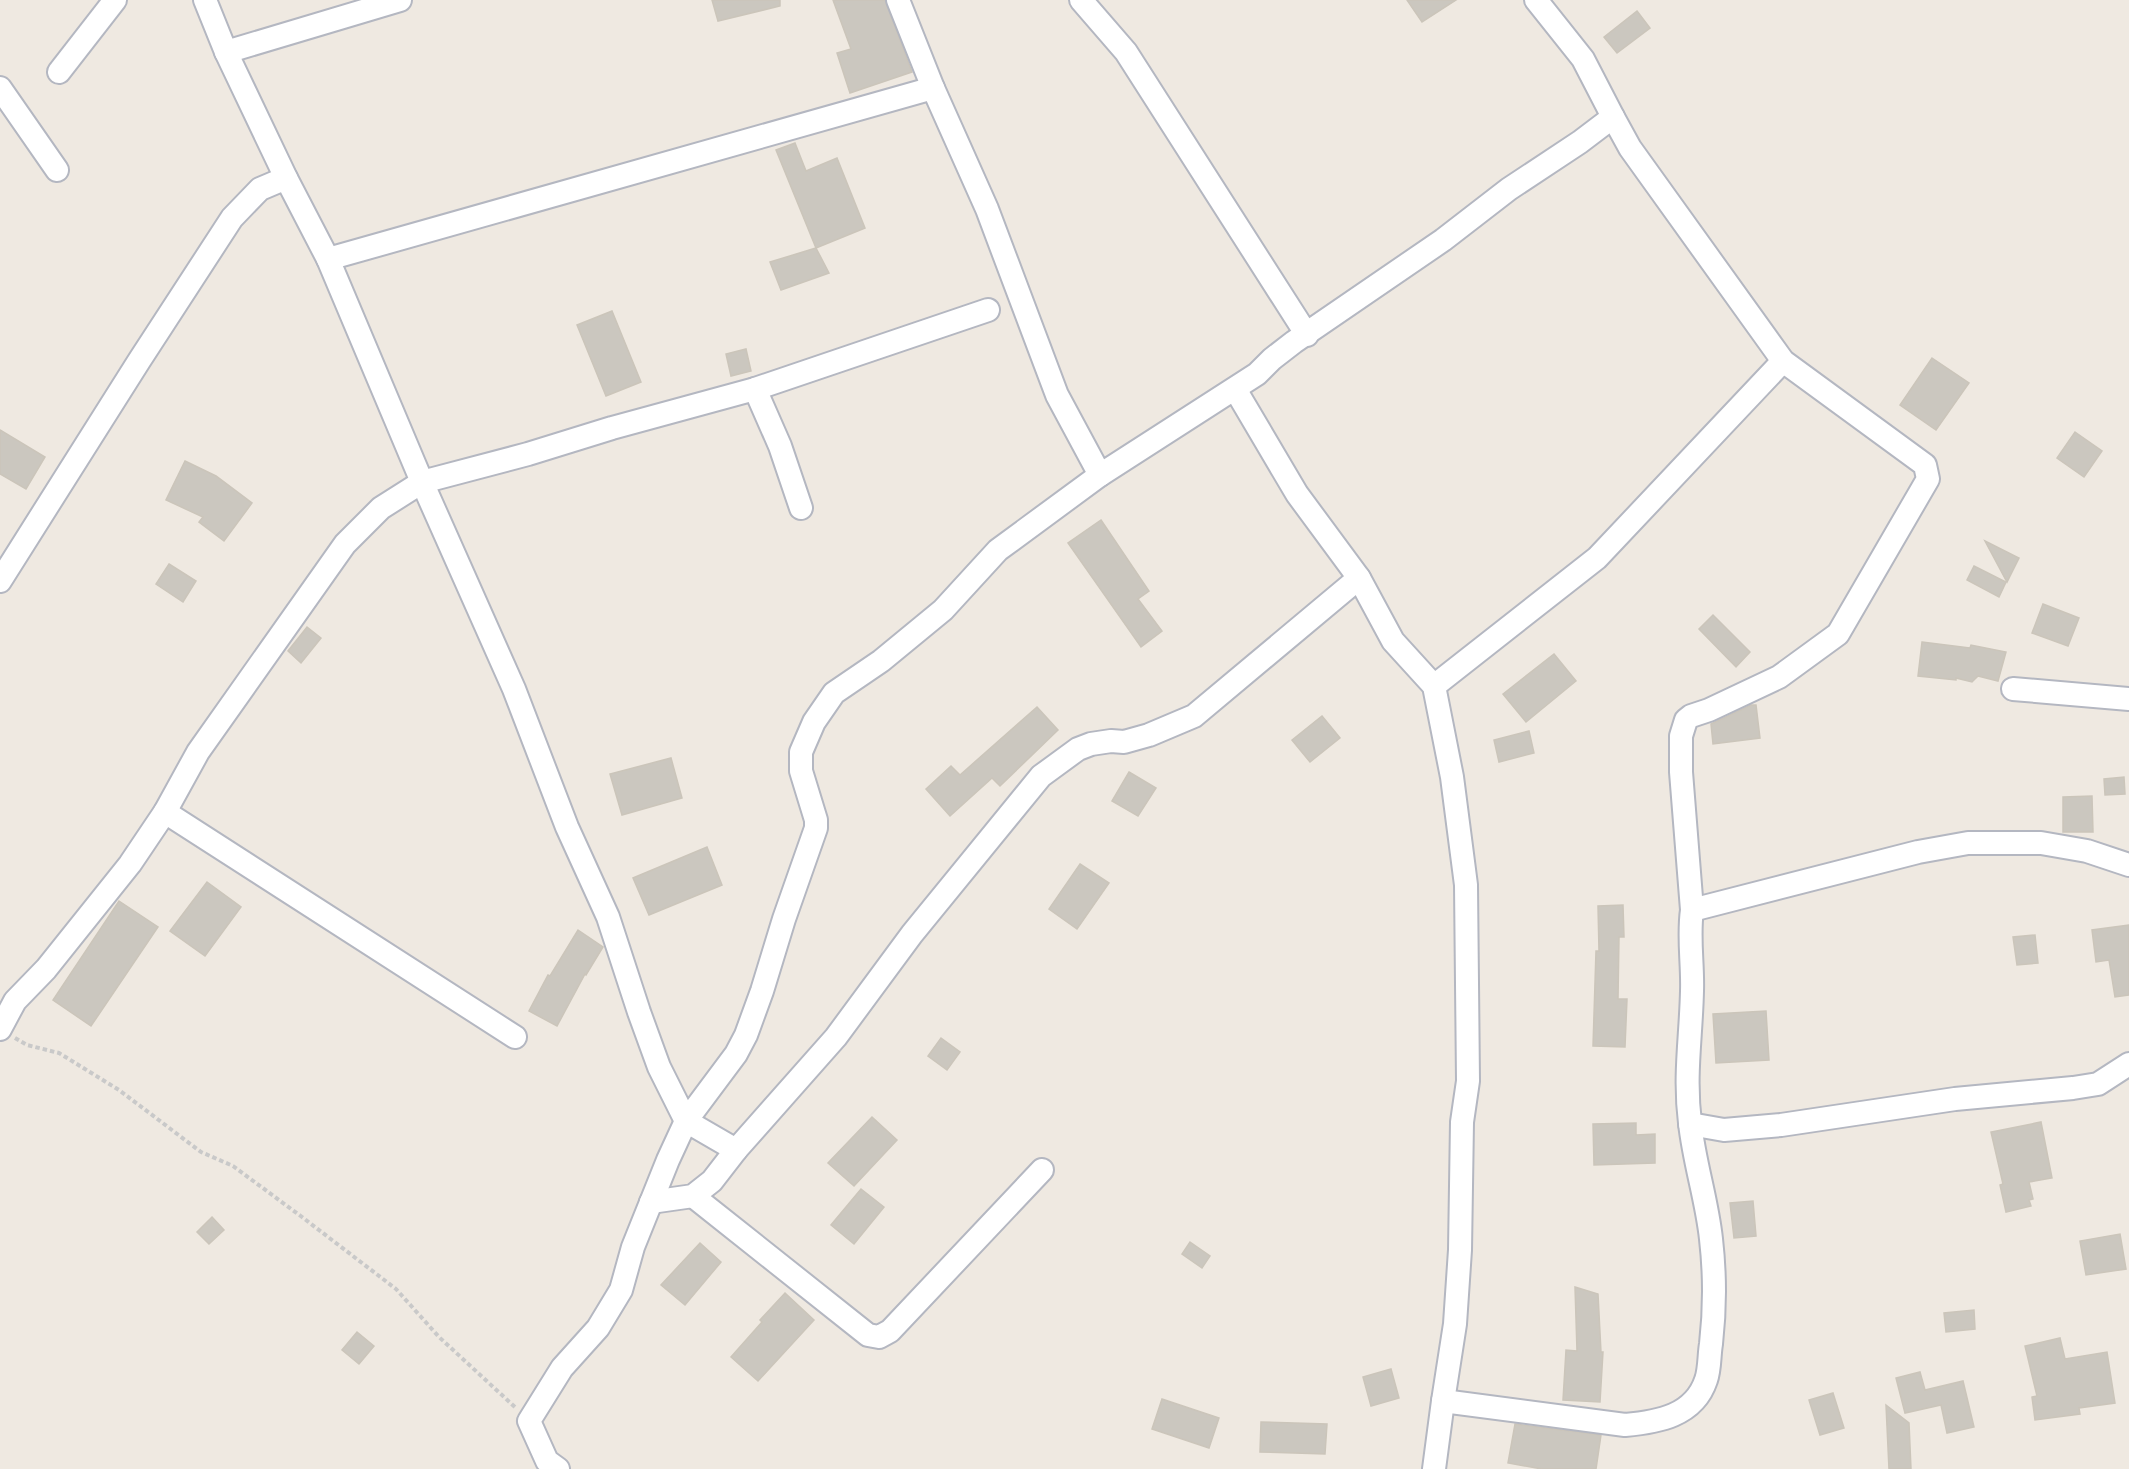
<svg xmlns="http://www.w3.org/2000/svg" width="2129" height="1469" font-family="Overpass,sans-serif">
<style>
.building{fill:#cbc7bf;stroke:#cbc5ba;stroke-width:1.5}
.lines{fill:none;stroke-linecap:round;stroke-linejoin:round}
.street-casing{stroke:#b4b7c1;stroke-width:26}
.path{stroke:#c9c9c9;stroke-width:4;stroke-dasharray:4.5 3;stroke-linecap:butt}
.street{stroke:#fff;stroke-width:22}
</style>
<rect width="100%" height="100%" fill="#efe9e1"/>
<g class="building">
<polygon points="712,0 780,0 780,6 718,21"/>
<polygon points="833,0 885,0 912,72 850,93 837,53 851,49"/>
<polygon points="1407,0 1456,0 1422,22"/>
<polygon points="1637,11 1650,28 1617,53 1604,37"/>
<polygon points="795,143 806,171 837,158 865,228 816,248 776,150"/>
<polygon points="816,248 829,273 781,290 770,262"/>
<polygon points="612,311 641,382 606,396 577,325"/>
<polygon points="746,349 751,371 731,376 726,354"/>
<polygon points="1932,358 1969,383 1936,430 1900,405"/>
<polygon points="0,430 45,457 26,489 0,474"/>
<polygon points="2075,432 2102,451 2084,477 2057,458"/>
<polygon points="185,461 216,476 252,503 224,541 199,522 203,517 166,500"/>
<polygon points="1101,520 1149,591 1138,599 1162,631 1141,647 1068,543"/>
<polygon points="1985,541 2019,558 2007,582"/>
<polygon points="169,564 196,581 183,602 156,584"/>
<polygon points="1974,566 2006,582 1999,597 1967,580"/>
<polygon points="2043,604 2079,618 2068,646 2032,633"/>
<polygon points="1713,615 1750,652 1736,667 1699,629"/>
<polygon points="307,627 321,638 301,663 288,651"/>
<polygon points="1922,642 1970,648 1971,645 2006,652 1998,681 1978,676 1972,682 1956,678 1956,680 1918,676"/>
<polygon points="1554,654 1576,681 1526,722 1503,694"/>
<polygon points="1751,705 1756,705 1760,738 1713,744 1711,724"/>
<polygon points="1037,707 1058,730 1000,786 992,778 950,816 926,789 951,766 960,775"/>
<polygon points="1322,716 1340,738 1310,762 1292,740"/>
<polygon points="1529,731 1534,753 1499,762 1494,740"/>
<polygon points="671,758 682,798 622,815 610,774"/>
<polygon points="1129,772 1156,788 1138,816 1112,801"/>
<polygon points="2124,777 2125,794 2105,795 2104,779"/>
<polygon points="2092,796 2093,832 2063,832 2063,797"/>
<polygon points="707,847 722,885 649,915 633,878"/>
<polygon points="1080,864 1109,883 1077,929 1049,909"/>
<polygon points="207,882 241,907 205,956 170,931"/>
<polygon points="119,901 158,927 91,1026 53,1000"/>
<polygon points="1623,905 1624,937 1619,937 1618,999 1627,999 1625,1047 1593,1046 1596,951 1599,951 1598,906"/>
<polygon points="2129,925 2129,995 2115,997 2109,960 2096,962 2092,930"/>
<polygon points="578,930 603,947 586,975 585,974 557,1026 529,1011 548,975 550,976"/>
<polygon points="2035,935 2038,963 2017,965 2013,937"/>
<polygon points="1766,1011 1769,1060 1716,1063 1713,1014"/>
<polygon points="941,1038 960,1052 947,1070 928,1056"/>
<polygon points="872,1117 897,1140 854,1186 828,1163"/>
<polygon points="2041,1122 2052,1178 2029,1182 2033,1199 2029,1200 2031,1206 2006,1212 2000,1185 2003,1184 1991,1132"/>
<polygon points="1636,1123 1636,1135 1655,1134 1655,1163 1594,1165 1593,1124"/>
<polygon points="861,1189 884,1207 854,1244 831,1225"/>
<polygon points="1753,1201 1756,1236 1734,1238 1730,1203"/>
<polygon points="212,1217 224,1230 209,1244 197,1232"/>
<polygon points="2120,1234 2126,1269 2086,1275 2080,1241"/>
<polygon points="1190,1242 1210,1256 1202,1268 1182,1254"/>
<polygon points="700,1243 721,1262 685,1305 661,1285"/>
<polygon points="1575,1287 1598,1294 1601,1352 1603,1352 1600,1402 1563,1400 1566,1350 1577,1351"/>
<polygon points="785,1293 814,1320 758,1381 731,1357 762,1322 760,1320"/>
<polygon points="1974,1310 1975,1329 1946,1332 1944,1313"/>
<polygon points="357,1332 374,1346 359,1364 342,1350"/>
<polygon points="2060,1338 2065,1359 2107,1352 2115,1403 2079,1408 2080,1414 2035,1420 2032,1397 2037,1396 2025,1346"/>
<polygon points="1391,1369 1399,1398 1371,1406 1363,1377"/>
<polygon points="1920,1372 1925,1390 1963,1381 1974,1427 1947,1433 1941,1405 1905,1413 1896,1378"/>
<polygon points="1833,1393 1844,1428 1820,1435 1809,1400"/>
<polygon points="1162,1399 1219,1418 1209,1448 1152,1429"/>
<polygon points="1886,1405 1909,1423 1911,1469 1889,1469"/>
<polygon points="1261,1422 1327,1424 1325,1454 1260,1452"/>
<polygon points="1515,1424 1601,1435 1596,1469 1542,1469 1508,1463"/>
</g>
<g class="lines">
<defs>
<g id="street">
<polyline points="205,0 226,52 286,178 328,259 422,482 514,689 567,827 608,917 639,1012 659,1067 686,1121 736,1150"/>
<polyline points="898,0 933,88 987,209 1057,395 1100,475"/>
<polyline points="1081,0 1126,52 1307,335"/>
<polyline points="226,52 400,0"/>
<polyline points="59,72 115,0"/>
<polyline points="0,88 57,170"/>
<polyline points="328,259 933,88"/>
<polyline points="755,389 780,446 801,508"/>
<polyline points="1235,389 1297,494 1359,578 1393,641 1434,686 1452,777 1466,885 1468,1081 1462,1122 1460,1250 1455,1324 1443,1401 1434,1469"/>
<polyline points="0,581 139,361 232,218 260,189 286,178"/>
<polyline points="1434,686 1597,558 1783,361"/>
<polyline points="2013,689 2129,699"/>
<polyline points="165,812 515,1037"/>
<polyline points="1692,910 1918,852 1968,843 2041,843 2087,851 2129,865"/>
<polyline points="0,1029 15,1001 46,969 130,864 165,812 198,752 345,544 381,508 422,482 528,454 612,428 755,389 988,310"/>
<polyline points="1690,1124 1724,1130 1781,1125 1955,1099 2073,1088 2098,1084 2129,1064"/>
<polyline points="693,1196 868,1335 879,1337 890,1331 1042,1170"/>
<polyline points="651,1202 693,1196 712,1181 736,1150 836,1037 912,934 1041,776 1078,749 1091,744 1111,741 1124,742 1149,735 1194,716 1359,578"/>
<path d="M1443 1401 1625 1425C1658 1422 1694 1416 1706 1380 1710 1369 1709 1355 1711 1344 1715 1309 1715 1274 1711 1239 1707 1200 1694 1162 1690 1123 1684 1076 1691 1037 1692 991 1693 964 1688 937 1692 910L1681 772V736L1686 720 1691 716 1709 710 1779 677 1838 634 1928 479 1925 465 1783 361 1630 148 1613 117"/>
<polyline points="558,1469 547,1461 529,1421 562,1368 598,1328 621,1290 633,1247 668,1160 686,1121 736,1054 746,1035 762,991 784,919 816,828 816,820 801,771 801,752 814,722 834,693 881,661 943,610 998,550 1100,475 1257,374 1272,359 1294,342 1443,240 1509,189 1580,142 1613,117 1583,59 1536,0"/>
</g>
</defs>
<use href="#street" class="street-casing"/>
<polyline class="path" points="15,1038 27,1045 59,1053 119,1090 201,1152 233,1166 302,1217 396,1289 439,1337 516,1408"/>
<use href="#street" class="street"/>
</g>
</svg>
